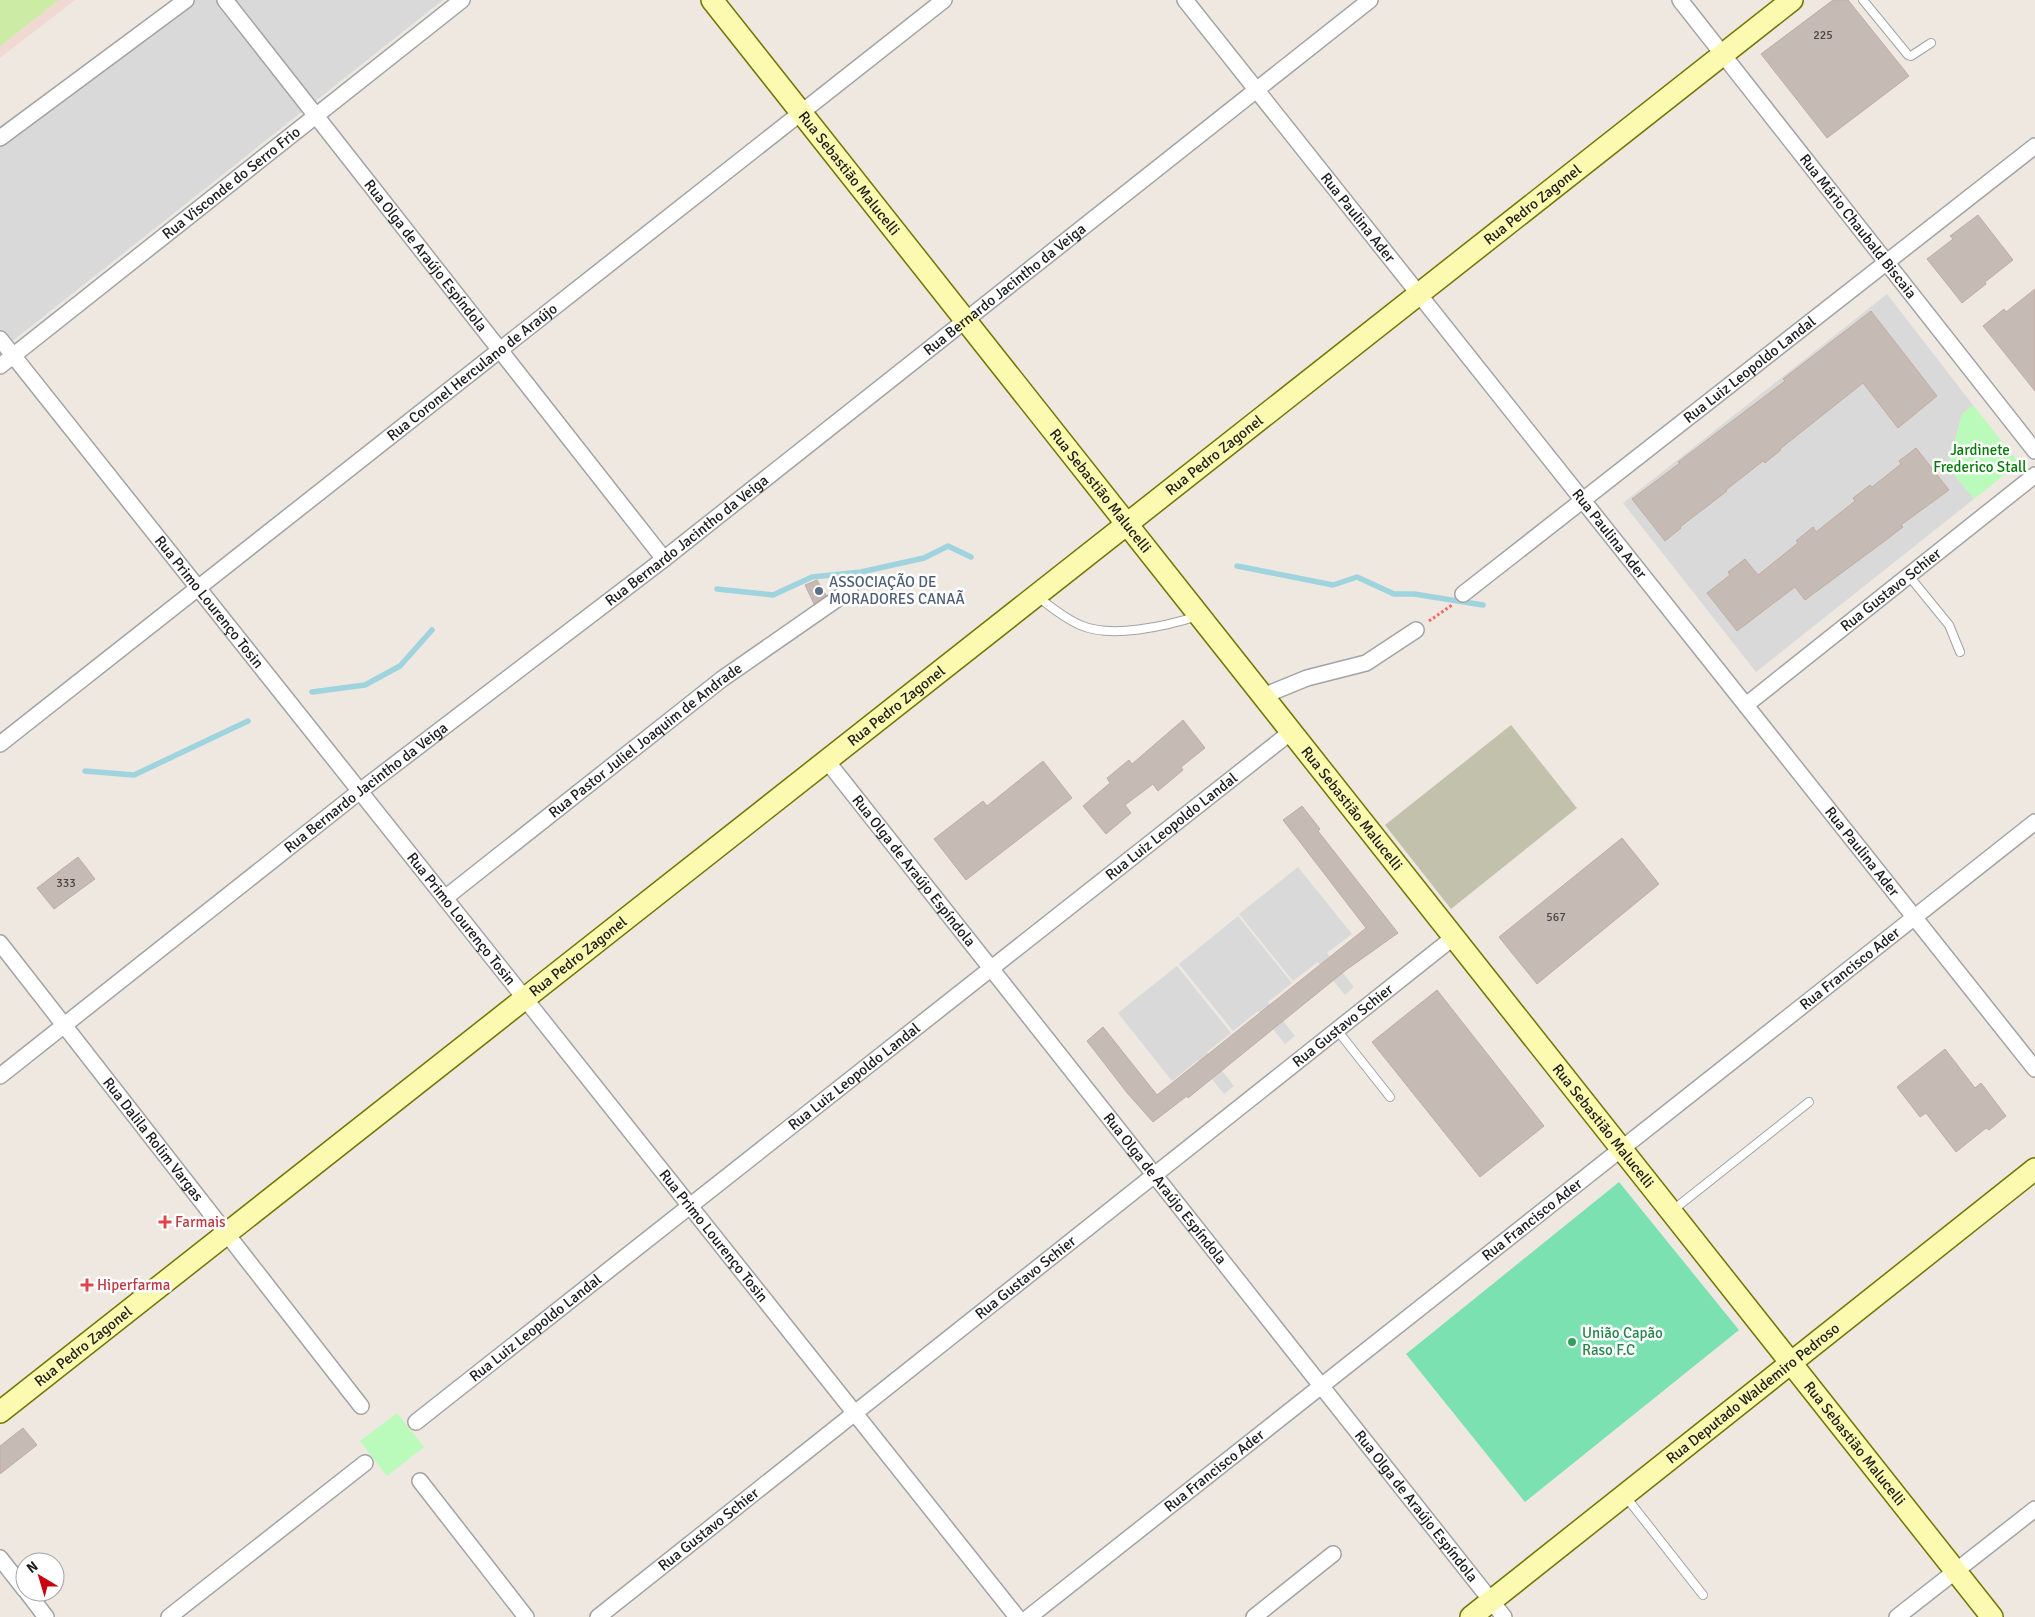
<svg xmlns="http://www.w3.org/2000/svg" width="2035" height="1617" font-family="Signika,sans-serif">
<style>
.residential{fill:#dad9d9}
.military{fill:#f1d9d3}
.construction{fill:#c2c1ac}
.grass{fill:#cceba4}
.park{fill:#bafbbb}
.pitch{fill:#7be1b1}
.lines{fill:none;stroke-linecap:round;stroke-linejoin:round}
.stream{stroke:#9fd4de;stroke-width:5.5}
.building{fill:#c6bab4;stroke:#c0ada3}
.lane-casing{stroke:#a3a3a3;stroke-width:10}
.street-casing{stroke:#a3a3a3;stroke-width:18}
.secondary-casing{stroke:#717501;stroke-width:24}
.path{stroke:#ff6561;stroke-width:3;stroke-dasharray:2.5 2.5;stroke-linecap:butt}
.lane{stroke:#fff;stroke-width:8}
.street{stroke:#fff;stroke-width:15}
.secondary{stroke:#fcfab1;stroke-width:21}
.service-dot{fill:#5c6f8a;stroke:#fff;stroke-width:2}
.health-dot{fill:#e0444e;stroke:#fff;stroke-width:2}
.leisure-dot{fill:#2e9e5b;stroke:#fff;stroke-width:2}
.labels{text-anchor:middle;stroke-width:5;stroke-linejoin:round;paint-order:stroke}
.number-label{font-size:12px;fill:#464442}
.street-label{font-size:15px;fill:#1c1c1c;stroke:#fff}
.park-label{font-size:15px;fill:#077c08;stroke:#fff}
.service-label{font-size:15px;fill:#4e5e75;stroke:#fff;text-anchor:start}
.health-label{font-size:15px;fill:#be3a42;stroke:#fff;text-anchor:start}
.leisure-label{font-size:15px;fill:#27864d;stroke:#fff;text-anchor:start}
</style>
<rect width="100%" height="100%" fill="#eee8e1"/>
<g class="residential">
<polygon points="182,0 443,0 0,351 0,126"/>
<polygon points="1887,294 1973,405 1962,414 1948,467 1974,499 1756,672 1623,503"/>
<polygon points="1298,867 1352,934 1327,953 1354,987 1345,995 1318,962 1293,981 1239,914"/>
<polygon points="1238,916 1292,983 1268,1002 1295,1036 1285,1044 1258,1011 1233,1031 1179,964"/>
<polygon points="1177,966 1231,1033 1207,1052 1234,1086 1224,1094 1197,1061 1172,1081 1118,1013"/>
</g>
<polygon class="military" points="59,0 75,0 0,58 0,46"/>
<polygon class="construction" points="1511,725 1577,808 1451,909 1385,825"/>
<polygon class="grass" points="0,0 59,0 0,46"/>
<g class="park">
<polygon points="1973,405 2019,463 1974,499 1948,467 1962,414"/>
<polygon points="397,1413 424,1447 387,1476 360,1441"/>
</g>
<polygon class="pitch" points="1619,1182 1739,1330 1525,1502 1406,1354"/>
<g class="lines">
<g class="stream">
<polyline points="1237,566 1333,585 1357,577 1394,594 1414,594 1483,605"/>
<polyline points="717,589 773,595 812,577 861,572 924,558 948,546 971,557"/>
<polyline points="312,692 365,685 400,666 432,630"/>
<polyline points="85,771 134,775 248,721"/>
</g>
</g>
<g class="building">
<polygon points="1833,0 1848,0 1909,76 1827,138 1761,54"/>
<polygon points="1978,215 2013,260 1985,282 1986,284 1962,303 1927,259 1953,239 1950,236"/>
<polygon points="2035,289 2035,391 1983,326 2004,309 2006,312"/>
<polygon points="1871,311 1937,396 1898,428 1863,383 1780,449 1781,450 1765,463 1763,461 1726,490 1727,491 1680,527 1681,528 1665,541 1632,499 1680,463 1678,462 1785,381 1783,379"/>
<polygon points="1916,448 1949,490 1901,525 1903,527 1886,540 1805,600 1795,587 1737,631 1707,593 1730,575 1728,572 1745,559 1758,575 1798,543 1796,541 1813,527 1816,532 1855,501 1853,498 1870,485 1872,487 1901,464 1899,461"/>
<polygon points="817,580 826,595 814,604 805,585"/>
<polygon points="1183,720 1205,748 1181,767 1183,770 1158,791 1153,784 1125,805 1131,813 1106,834 1083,806 1110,783 1107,778 1129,760 1132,764"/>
<polygon points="1043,761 1072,798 966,880 934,839 983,801 987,806"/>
<polygon points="1302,806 1320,829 1318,831 1398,933 1346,970 1199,1089 1188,1098 1187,1096 1153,1122 1128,1094 1087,1041 1103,1027 1157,1095 1366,928 1283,820"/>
<polygon points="1622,838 1659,884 1537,984 1499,937"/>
<polygon points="78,857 95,879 54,909 37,888"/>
<polygon points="1437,990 1544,1126 1480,1177 1372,1042"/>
<polygon points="1945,1049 1975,1088 1981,1083 2006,1116 1989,1130 1986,1128 1956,1152 1926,1113 1920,1117 1897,1087"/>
<polygon points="23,1428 37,1445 0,1474 0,1446"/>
</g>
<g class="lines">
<defs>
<g id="lane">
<polyline points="1863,0 1908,55 1911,56 1931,43"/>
<polyline points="1909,576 1949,625 1960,652"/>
<path d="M1038 597C1051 607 1064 618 1080 625 1111 639 1166 626 1198 616"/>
<polyline points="1337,1030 1390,1097"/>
<polyline points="1673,1210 1809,1102"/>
<polyline points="1626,1497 1703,1595"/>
</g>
<g id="street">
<path id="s1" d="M225 0 664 559"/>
<path id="s2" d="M1185 0 2035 1069"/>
<path id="s3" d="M1680 0 2035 451"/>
<polyline points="0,138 186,0"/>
<path id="s4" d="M0 339 1017 1617"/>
<path id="s5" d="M0 366 462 0"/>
<path id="s6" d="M1463 594 2035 146"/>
<polyline points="1263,696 1307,678 1366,663 1416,630"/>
<path id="s7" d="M1746 705 2035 475"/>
<path id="s8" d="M0 744 944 0"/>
<path id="s9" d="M827 761 1504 1617"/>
<path id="s10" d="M445 898 722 679 850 590"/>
<path id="s11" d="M0 943 361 1406"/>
<path id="s12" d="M0 1076 360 791 664 559 1370 0"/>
<path id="s13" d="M416 1422 1291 732"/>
<polyline points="420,1481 526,1617"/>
<polyline points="0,1558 25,1590"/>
<polyline points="27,1592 46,1617"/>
<polyline points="169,1617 365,1463"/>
<path id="s14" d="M598 1617 1454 937"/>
<path id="s15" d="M1029 1617 2035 822"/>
<polyline points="1254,1617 1333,1554"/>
<polyline points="1897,1617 2035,1509"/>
</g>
<g id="secondary">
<path id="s16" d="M712 0 1992 1617"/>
<path id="s17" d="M0 1412 1792 0"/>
<path id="s18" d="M1471 1617 2035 1169"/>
</g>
</defs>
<use href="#lane" class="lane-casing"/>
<use href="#street" class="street-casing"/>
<use href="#secondary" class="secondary-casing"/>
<polyline class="path" points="1429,621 1452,605"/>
<use href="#lane" class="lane"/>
<use href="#street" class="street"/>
<use href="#secondary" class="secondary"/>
</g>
<circle class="service-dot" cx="819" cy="591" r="5"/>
<g class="health-dot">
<path d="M162.5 1214.5h5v5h5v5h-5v5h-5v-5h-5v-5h5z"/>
<path d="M84.5 1277.5h5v5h5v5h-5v5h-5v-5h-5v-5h5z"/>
</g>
<circle class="leisure-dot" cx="1572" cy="1342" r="5"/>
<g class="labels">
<g class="number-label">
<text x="1823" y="39">225</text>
<text x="66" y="887">333</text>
<text x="1556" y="921">567</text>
</g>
<g class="street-label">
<text dy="5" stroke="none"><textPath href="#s16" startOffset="221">Rua Sebastião Malucelli</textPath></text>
<text dy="5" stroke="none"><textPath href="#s5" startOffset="295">Rua Visconde do Serro Frio</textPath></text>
<text dy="5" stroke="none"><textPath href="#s17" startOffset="1951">Rua Pedro Zagonel</textPath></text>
<text dy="5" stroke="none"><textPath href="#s2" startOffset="278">Rua Paulina Ader</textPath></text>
<text dy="5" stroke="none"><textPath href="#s3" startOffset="288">Rua Mário Chaubald Biscaia</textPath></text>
<text dy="5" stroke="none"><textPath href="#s1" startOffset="325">Rua Olga de Araújo Espíndola</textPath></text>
<text dy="5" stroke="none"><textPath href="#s12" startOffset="1276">Rua Bernardo Jacintho da Veiga</textPath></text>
<text dy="5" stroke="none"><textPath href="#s6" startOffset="364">Rua Luiz Leopoldo Landal</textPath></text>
<text dy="5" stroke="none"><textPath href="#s8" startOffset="601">Rua Coronel Herculano de Araújo</textPath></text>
<text dy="5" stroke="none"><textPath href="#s17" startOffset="1546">Rua Pedro Zagonel</textPath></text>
<text dy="5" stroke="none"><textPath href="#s16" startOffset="626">Rua Sebastião Malucelli</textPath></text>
<text dy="5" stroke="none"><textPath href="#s2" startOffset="682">Rua Paulina Ader</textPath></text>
<text dy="5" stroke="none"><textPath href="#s12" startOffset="871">Rua Bernardo Jacintho da Veiga</textPath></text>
<text dy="5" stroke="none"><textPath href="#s7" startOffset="185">Rua Gustavo Schier</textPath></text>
<text dy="5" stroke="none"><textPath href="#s4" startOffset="336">Rua Primo Lourenço Tosin</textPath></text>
<text dy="5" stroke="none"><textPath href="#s17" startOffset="1141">Rua Pedro Zagonel</textPath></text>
<text dy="5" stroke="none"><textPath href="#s10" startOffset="255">Rua Pastor Juliel Joaquim de Andrade</textPath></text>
<text dy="5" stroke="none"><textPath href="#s12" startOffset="466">Rua Bernardo Jacintho da Veiga</textPath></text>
<text dy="5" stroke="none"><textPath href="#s16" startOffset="1031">Rua Sebastião Malucelli</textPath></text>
<text dy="5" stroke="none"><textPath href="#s13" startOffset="962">Rua Luiz Leopoldo Landal</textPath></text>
<text dy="5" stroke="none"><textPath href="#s2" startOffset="1088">Rua Paulina Ader</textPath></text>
<text dy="5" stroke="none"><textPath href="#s9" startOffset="140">Rua Olga de Araújo Espíndola</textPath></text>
<text dy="5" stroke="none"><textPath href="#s4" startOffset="741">Rua Primo Lourenço Tosin</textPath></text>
<text dy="5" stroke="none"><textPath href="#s17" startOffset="736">Rua Pedro Zagonel</textPath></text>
<text dy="5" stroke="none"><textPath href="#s15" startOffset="1046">Rua Francisco Ader</textPath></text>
<text dy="5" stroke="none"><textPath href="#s14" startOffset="951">Rua Gustavo Schier</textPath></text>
<text dy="5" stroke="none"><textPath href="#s13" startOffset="558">Rua Luiz Leopoldo Landal</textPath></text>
<text dy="5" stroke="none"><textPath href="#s16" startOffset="1436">Rua Sebastião Malucelli</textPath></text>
<text dy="5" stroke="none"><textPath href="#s11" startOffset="249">Rua Dalila Rolim Vargas</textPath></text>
<text dy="5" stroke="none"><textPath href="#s9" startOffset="545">Rua Olga de Araújo Espíndola</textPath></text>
<text dy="5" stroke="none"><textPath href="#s15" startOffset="641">Rua Francisco Ader</textPath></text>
<text dy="5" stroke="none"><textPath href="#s4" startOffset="1146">Rua Primo Lourenço Tosin</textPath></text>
<text dy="5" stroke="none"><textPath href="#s14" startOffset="546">Rua Gustavo Schier</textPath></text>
<text dy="5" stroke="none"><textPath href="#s13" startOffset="152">Rua Luiz Leopoldo Landal</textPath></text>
<text dy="5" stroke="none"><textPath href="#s17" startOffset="106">Rua Pedro Zagonel</textPath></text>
<text dy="5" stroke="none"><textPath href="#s18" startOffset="360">Rua Deputado Waldemiro Pedroso</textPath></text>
<text dy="5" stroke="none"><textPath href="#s16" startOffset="1841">Rua Sebastião Malucelli</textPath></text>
<text dy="5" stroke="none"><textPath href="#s15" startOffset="236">Rua Francisco Ader</textPath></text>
<text dy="5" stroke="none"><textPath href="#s9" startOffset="950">Rua Olga de Araújo Espíndola</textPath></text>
<text dy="5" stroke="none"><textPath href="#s14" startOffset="141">Rua Gustavo Schier</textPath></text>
</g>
<g class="park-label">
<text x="1980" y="455">Jardinete<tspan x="1980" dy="17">Frederico Stall</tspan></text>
</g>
<g class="service-label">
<text x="829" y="587">ASSOCIAÇÃO DE<tspan x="829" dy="17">MORADORES CANAÃ</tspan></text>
</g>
<g class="health-label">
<text x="175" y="1227">Farmais</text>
<text x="97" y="1290">Hiperfarma</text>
</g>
<g class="leisure-label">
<text x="1582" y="1338">União Capão<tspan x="1582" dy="17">Raso F.C</tspan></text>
</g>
</g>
<g transform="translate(40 1577) rotate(322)"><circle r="24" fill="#ffffff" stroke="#a4a4a4"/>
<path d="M0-4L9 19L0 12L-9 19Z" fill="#c8000f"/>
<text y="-8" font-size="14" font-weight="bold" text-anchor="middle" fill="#1c1c1c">N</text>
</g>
</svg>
